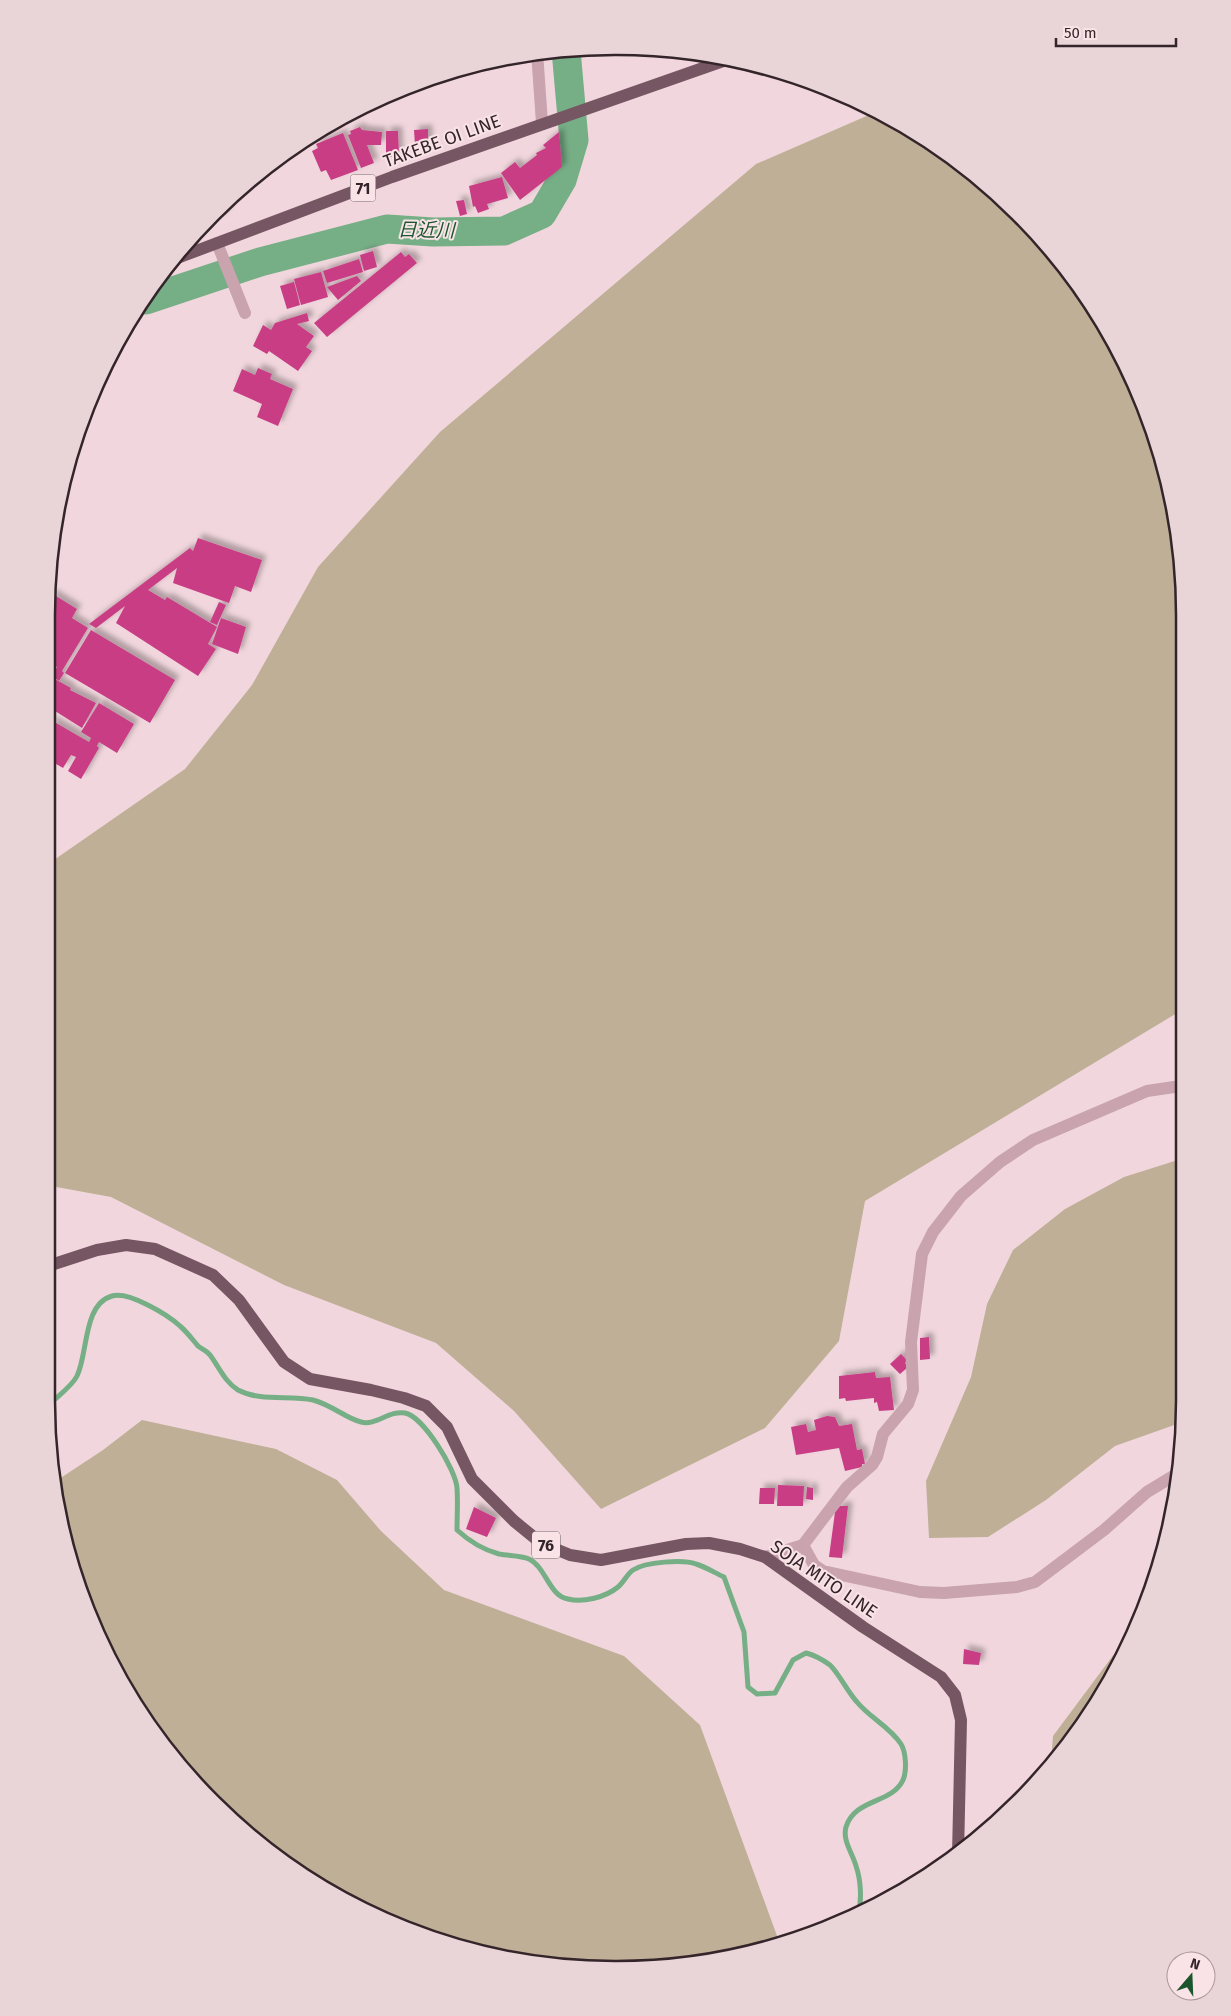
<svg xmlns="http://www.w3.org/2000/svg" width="1231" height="2016" viewBox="0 0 1231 2016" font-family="'Fira Sans','Noto Sans JP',sans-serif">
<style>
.green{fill:#c0af97}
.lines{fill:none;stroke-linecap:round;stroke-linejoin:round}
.stream{stroke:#76ae86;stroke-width:5}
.river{stroke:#76ae86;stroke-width:29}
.building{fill:#c83e84;filter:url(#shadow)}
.minor{stroke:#c9a3ae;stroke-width:12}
.major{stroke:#765663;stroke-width:12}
.labels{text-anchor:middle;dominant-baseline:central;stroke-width:4;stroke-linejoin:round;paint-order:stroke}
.shield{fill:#f9e3e7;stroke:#6f5e63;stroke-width:1}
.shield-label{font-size:16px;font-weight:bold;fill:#34252b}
.street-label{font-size:18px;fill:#34252b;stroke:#f9e3e7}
.water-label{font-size:19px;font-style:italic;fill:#1b552d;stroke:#f9e3e7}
.rim{fill:none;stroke:#34252b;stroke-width:2.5}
</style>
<defs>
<filter id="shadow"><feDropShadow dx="4.5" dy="-4.5" stdDeviation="2.5" flood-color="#0004"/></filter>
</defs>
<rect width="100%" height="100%" fill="#f1d7dd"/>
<!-- green -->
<path class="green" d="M 878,111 L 962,164 L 1044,240 L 1109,331 L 1155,433 L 1184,578 L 1182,1010 L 865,1201 L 839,1341 L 765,1428 L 601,1509 L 514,1411 L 436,1343 L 284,1285 L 111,1197 L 51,1186 L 51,862 L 185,769 L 252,685 L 318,567 L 440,432 L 756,164 Z
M 1181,1159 L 1180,1423 L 1115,1446 L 1046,1500 L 988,1537 L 929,1538 L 926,1481 L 971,1377 L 987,1304 L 1013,1250 L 1065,1209 L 1124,1177 Z
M 142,1420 L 276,1449 L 337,1480 L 381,1531 L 444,1590 L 624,1656 L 700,1725 L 780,1944 L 690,1965 L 615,1970 L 541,1965 L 433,1940 L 299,1874 L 213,1803 L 164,1747 L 105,1653 L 76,1583 L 53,1483 L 103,1450 Z
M 1130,1637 L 1067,1747 L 1051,1763 L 1053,1736 L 1126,1638 Z"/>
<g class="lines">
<!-- stream -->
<path class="stream" d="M 51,1403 C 59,1395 72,1386 77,1376 C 88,1354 83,1304 112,1296 C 129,1291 168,1315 180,1326 C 187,1332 192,1339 198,1346 C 202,1349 207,1351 210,1355 C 219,1367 225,1382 238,1390 C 261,1402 289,1395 313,1400 C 332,1405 347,1419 361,1422 C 376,1426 389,1410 405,1413 C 423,1416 456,1470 457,1488 C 458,1502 457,1516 457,1530 C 469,1541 484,1550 499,1554 C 509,1556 520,1555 529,1559 C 546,1567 549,1596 568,1599 C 583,1603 606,1597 618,1587 C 624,1582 627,1574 633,1570 C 645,1562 683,1559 696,1564 C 706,1567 715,1573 724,1577 L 744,1632 L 748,1687 L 757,1694 L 775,1693 L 793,1660 L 806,1653 C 814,1655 823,1660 830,1665 C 840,1675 847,1691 857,1702 C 869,1717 890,1727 901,1744 C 906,1752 907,1771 903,1780 C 892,1804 855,1798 846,1827 C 842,1840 853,1854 856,1866 C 861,1880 862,1901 858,1915"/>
<!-- river -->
<path class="river" d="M 146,300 L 260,262 L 387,229 L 433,232 L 504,231 L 542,214 L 562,180 L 574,140 L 566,50"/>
</g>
<!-- building -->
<path class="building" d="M 360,127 L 362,130 L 382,132 L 381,145 L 367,145 L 374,163 L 361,168 L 348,135 L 351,134 L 350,131 Z
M 428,129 L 428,144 L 415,145 L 414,130 Z
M 386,131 L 398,131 L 399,156 L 386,157 Z
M 559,132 L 562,167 L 520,200 L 501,173 L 515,162 L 520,168 L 537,155 L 536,153 L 546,148 L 543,145 Z
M 343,133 L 358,170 L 331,180 L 326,170 L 321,172 L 312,151 L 318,148 L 316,144 Z
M 502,177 L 508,198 L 487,204 L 489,209 L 478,213 L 475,206 L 473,207 L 469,186 Z
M 464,200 L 467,214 L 460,216 L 456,201 Z
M 225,204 L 229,207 L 220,218 L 215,215 Z
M 373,251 L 377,267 L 364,271 L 360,255 Z
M 401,252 L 405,257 L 409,254 L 417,263 L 327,337 L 314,323 Z
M 359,259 L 363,272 L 327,283 L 323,271 Z
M 321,272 L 328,297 L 301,305 L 294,279 Z
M 357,276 L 361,281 L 338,300 L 327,287 Z
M 294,282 L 300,305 L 287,309 L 280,286 Z
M 307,313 L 309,321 L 297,324 L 314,336 L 306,347 L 312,351 L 298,371 L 269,351 L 267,354 L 253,346 L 263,325 L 271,330 L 275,323 Z
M 258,368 L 272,374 L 270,379 L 293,389 L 278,426 L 257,417 L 262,404 L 233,391 L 242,369 L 255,375 Z
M 198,538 L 262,560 L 251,592 L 235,586 L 229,603 L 173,583 L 177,568 L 148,590 L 165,600 L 167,597 L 217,627 L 208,644 L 216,649 L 198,676 L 116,623 L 125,606 L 96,628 L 89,624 L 190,548 L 193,551 Z
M 51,593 L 77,609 L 72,618 L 88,628 L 62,671 L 64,673 L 59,681 L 52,676 L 57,667 L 51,664 Z
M 219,602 L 226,605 L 217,625 L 210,622 Z
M 221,618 L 246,627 L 238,654 L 212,644 Z
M 91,630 L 175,680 L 150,723 L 65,673 Z
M 51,677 L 71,688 L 70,690 L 96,703 L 82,728 L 55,711 L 51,717 Z
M 99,703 L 134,724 L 117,753 L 99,742 L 97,746 L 99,748 L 81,779 L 68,771 L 76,757 L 71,755 L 63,768 L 51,761 L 51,752 L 55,744 L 51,742 L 51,720 L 89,742 L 91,738 L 81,732 Z
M 929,1337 L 930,1359 L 920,1360 L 920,1338 Z
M 901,1354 L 907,1360 L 905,1363 L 908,1367 L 900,1374 L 890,1364 Z
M 875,1372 L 876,1378 L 890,1377 L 894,1410 L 879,1411 L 877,1402 L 874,1403 L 874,1398 L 846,1401 L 845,1398 L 839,1399 L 839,1376 Z
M 827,1416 L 835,1417 L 839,1426 L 852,1424 L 857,1450 L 862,1449 L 865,1464 L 862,1464 L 862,1467 L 845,1471 L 839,1448 L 796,1455 L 791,1427 L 806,1424 L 808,1432 L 816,1430 L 814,1420 Z
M 778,1485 L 804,1486 L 803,1506 L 777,1506 Z
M 807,1487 L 813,1488 L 813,1500 L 806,1499 Z
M 760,1488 L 775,1488 L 774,1504 L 759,1504 Z
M 840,1506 L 848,1506 L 842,1558 L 829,1557 L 835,1512 Z
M 474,1507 L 496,1518 L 487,1537 L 466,1529 Z
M 964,1649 L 981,1653 L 979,1665 L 963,1664 Z"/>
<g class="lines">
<!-- minor -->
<path class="minor" d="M 537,52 L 542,123
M 217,243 L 245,313
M 803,1545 L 814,1565 L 823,1571 L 920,1592 L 944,1593 L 1017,1587 L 1035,1582 L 1104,1530 L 1147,1492 L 1180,1472
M 765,1557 L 803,1545 L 847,1487 L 872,1465 L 877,1457 L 883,1434 L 908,1404 L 913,1390 L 911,1342 L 922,1254 L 933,1232 L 961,1196 L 1000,1162 L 1033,1140 L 1147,1091 L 1181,1086"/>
<!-- major -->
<path class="major" d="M 172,260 L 392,177 L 726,60
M 51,1265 L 97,1250 L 126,1245 L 155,1249 L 213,1275 L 239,1300 L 284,1362 L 310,1379 L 371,1390 L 404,1398 L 426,1406 L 447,1427 L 472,1479 L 514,1521 L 541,1543 L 570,1555 L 601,1560 L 686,1544 L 709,1543 L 740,1549 L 765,1557 L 863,1627 L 941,1677 L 955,1695 L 961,1720 L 958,1855"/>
</g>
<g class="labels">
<!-- shield labels -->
<g class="shield">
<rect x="350.5" y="174.5" width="25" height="27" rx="4"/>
<rect x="532" y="1531.5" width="28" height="27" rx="4"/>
</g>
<g class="shield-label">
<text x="363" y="188">71</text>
<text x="546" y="1545">76</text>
</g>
<!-- street labels -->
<g class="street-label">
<text transform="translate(442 141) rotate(-20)">TAKEBE OI LINE</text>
<text transform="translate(824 1579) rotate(34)">SOJA MITO LINE</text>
</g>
<!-- water labels -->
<g class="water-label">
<text transform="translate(426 230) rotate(1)">日近川</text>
</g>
</g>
<!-- crop -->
<path d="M0 0H1231V2016H0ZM615 55H616A560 560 0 0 1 1176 615V1401A560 560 0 0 1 616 1961H615A560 560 0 0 1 55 1401V615A560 560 0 0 1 615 55Z" fill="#e9d4d8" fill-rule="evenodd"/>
<path class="rim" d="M615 55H616A560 560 0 0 1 1176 615V1401A560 560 0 0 1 616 1961H615A560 560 0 0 1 55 1401V615A560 560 0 0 1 615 55Z"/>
<!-- north arrow -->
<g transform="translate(1191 1976) rotate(19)"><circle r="24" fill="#f9e3e7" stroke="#aa979c"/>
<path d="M0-4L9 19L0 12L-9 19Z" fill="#1b552d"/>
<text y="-8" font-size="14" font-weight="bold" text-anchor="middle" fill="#34252b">N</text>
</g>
<!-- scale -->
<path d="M1056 38v8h120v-8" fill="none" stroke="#34252b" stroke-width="2.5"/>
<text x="1064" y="38" font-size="15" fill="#34252b" stroke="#f9e3e7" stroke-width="4" paint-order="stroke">50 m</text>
</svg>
